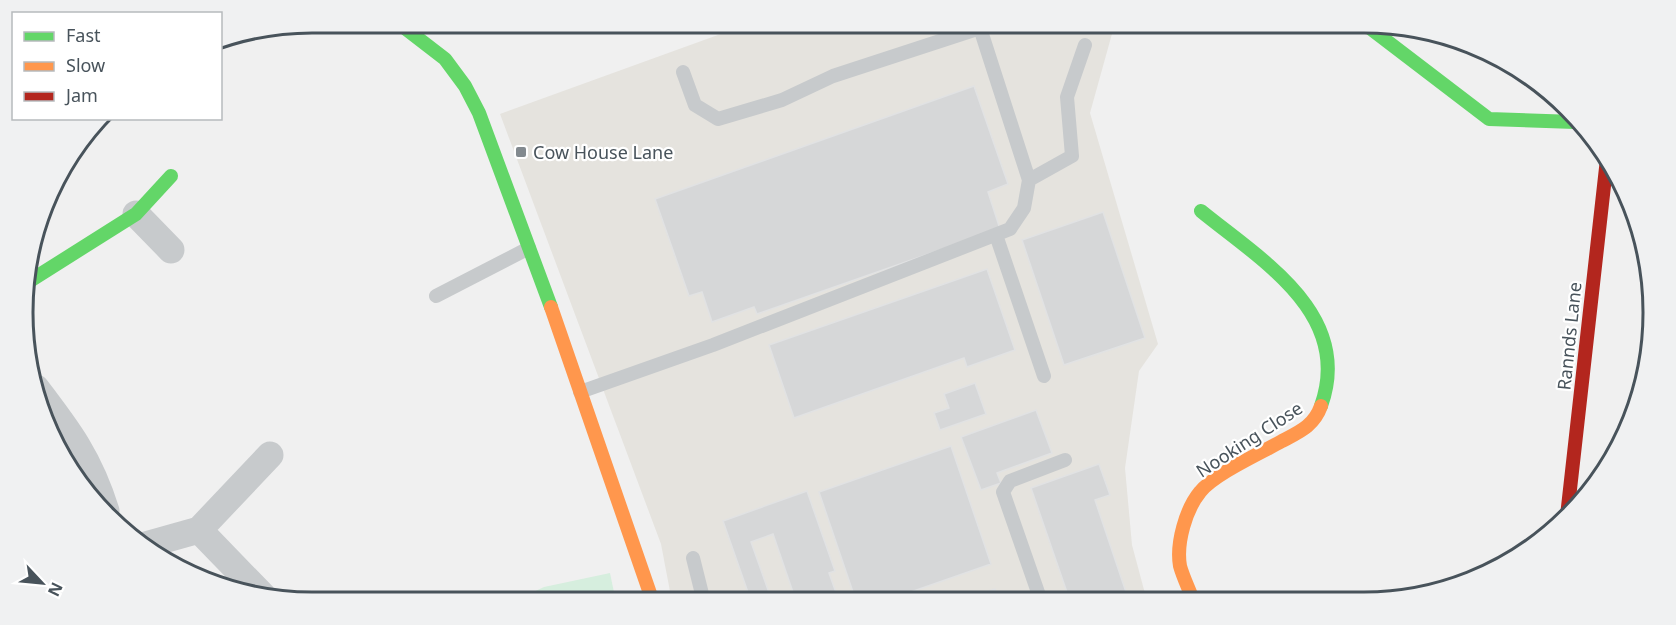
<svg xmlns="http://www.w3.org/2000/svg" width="1676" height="625" viewBox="0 0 1676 625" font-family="'Noto Sans',sans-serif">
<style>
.commercial{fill:#e5e3de}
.green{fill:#d6eede}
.building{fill:#d6d7d8;stroke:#e1e2e3;stroke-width:1.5}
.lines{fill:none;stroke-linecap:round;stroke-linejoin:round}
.lane{stroke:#c7cacc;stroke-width:14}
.street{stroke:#c7cacc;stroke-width:27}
.fast{stroke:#63d668;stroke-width:14}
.slow{stroke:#ff974d;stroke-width:14}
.jam{stroke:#b3261e;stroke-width:14}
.poi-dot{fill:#838a8f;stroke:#fff;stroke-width:2}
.labels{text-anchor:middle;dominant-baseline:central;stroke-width:4.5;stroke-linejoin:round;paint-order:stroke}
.poi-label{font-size:18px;fill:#48535b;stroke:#fff;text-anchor:start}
.street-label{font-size:18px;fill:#48535b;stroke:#fff}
.rim{fill:none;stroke:#48535b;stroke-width:3}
</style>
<rect width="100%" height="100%" fill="#f0f0f0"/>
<!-- commercial -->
<path class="commercial" d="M 751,23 L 1115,23 L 1090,113 L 1158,344 L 1139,371 L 1125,468 L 1132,545 L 1147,601 L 672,602 L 661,544 L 500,114 Z"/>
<!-- green -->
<path class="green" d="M 610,573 L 616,602 L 512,602 L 544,587 Z"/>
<!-- building -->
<path class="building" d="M 974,86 L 1008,184 L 988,192 L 1000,229 L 757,314 L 754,307 L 712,322 L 702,292 L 689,296 L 655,199 Z
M 1103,212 L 1145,338 L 1064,365 L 1022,240 Z
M 987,269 L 1015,350 L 967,367 L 964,358 L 794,418 L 769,345 Z
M 975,383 L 986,414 L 940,430 L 934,413 L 949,408 L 944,394 Z
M 1036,410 L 1052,453 L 997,473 L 1001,483 L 981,490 L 961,437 Z
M 951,446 L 991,564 L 885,601 L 856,601 L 819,492 Z
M 1099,464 L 1110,495 L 1095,500 L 1129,601 L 1070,601 L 1031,488 Z
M 807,491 L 835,571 L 829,573 L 839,601 L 796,601 L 773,534 L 751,542 L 772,601 L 751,601 L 723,521 Z
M 995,589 L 998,600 L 1009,596 L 1011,601 L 959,601 Z"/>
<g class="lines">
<!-- lane -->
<path class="lane" d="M 1029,180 L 1072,156 L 1067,97 L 1085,45
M 996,235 L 1044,376
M 436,296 L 529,248
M 580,392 L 713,345 L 1010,229 L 1024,208 L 1029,180 L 980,28 L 833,76 L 782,100 L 718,119 L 695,105 L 683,72
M 693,558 L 704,602
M 1041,601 L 1003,492 L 1010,481 L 1065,460"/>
<!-- street -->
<path class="street" d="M 136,214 L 171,250
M 36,388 C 69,431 90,459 106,511
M 199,530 L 263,596
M 142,546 L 199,530 L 270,455"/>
<!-- fast -->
<path class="fast" d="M 397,22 L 445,59 L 465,86 L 479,113 L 551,307
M 1362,22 L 1489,119 L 1575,122
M 1201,211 C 1261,260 1354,314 1321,406
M 25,284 L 136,214 L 171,176"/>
<!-- slow -->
<path class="slow" d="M 551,307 L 653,602
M 1193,600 C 1189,589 1183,577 1180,566 C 1176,543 1186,509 1200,492 C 1214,474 1261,453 1282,441 C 1299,432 1314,426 1321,406"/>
<!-- jam -->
<path class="jam" d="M 1567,516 L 1607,159"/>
</g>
<!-- markers -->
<rect class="poi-dot" x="515" y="146" width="12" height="12" rx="3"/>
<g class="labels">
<!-- poi labels -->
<g class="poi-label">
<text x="533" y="152">Cow House Lane</text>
</g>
<!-- street labels -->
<g class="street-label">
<text transform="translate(1569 336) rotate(-84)">Rannds Lane</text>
<text transform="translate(1249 439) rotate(-33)">Nooking Close</text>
</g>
</g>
<!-- crop -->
<path d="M0 0H1676V625H0ZM312 33H1364A279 279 0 0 1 1643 312V313A279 279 0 0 1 1364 592H312A279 279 0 0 1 33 313V312A279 279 0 0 1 312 33Z" fill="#f0f1f2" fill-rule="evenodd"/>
<path class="rim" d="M312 33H1364A279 279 0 0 1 1643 312V313A279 279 0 0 1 1364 592H312A279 279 0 0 1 33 313V312A279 279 0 0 1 312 33Z"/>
<!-- legend -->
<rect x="12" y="12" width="210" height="108" fill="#ffffff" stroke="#b6babd" stroke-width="1.5"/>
<rect x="24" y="32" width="30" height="9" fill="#63d668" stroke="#b6babd" stroke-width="1.5"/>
<text x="66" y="42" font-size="18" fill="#48535b">Fast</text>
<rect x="24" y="62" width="30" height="9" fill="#ff974d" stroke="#b6babd" stroke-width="1.5"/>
<text x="66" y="72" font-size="18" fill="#48535b">Slow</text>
<rect x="24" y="92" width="30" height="9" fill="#b3261e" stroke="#b6babd" stroke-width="1.5"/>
<text x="66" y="102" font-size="18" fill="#48535b">Jam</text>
<!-- north arrow -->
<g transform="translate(42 583) rotate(116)" stroke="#ffffff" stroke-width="4.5" paint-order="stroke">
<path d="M0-4.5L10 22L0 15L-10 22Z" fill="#48535b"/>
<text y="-9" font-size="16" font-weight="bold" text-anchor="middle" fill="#48535b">N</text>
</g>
</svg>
